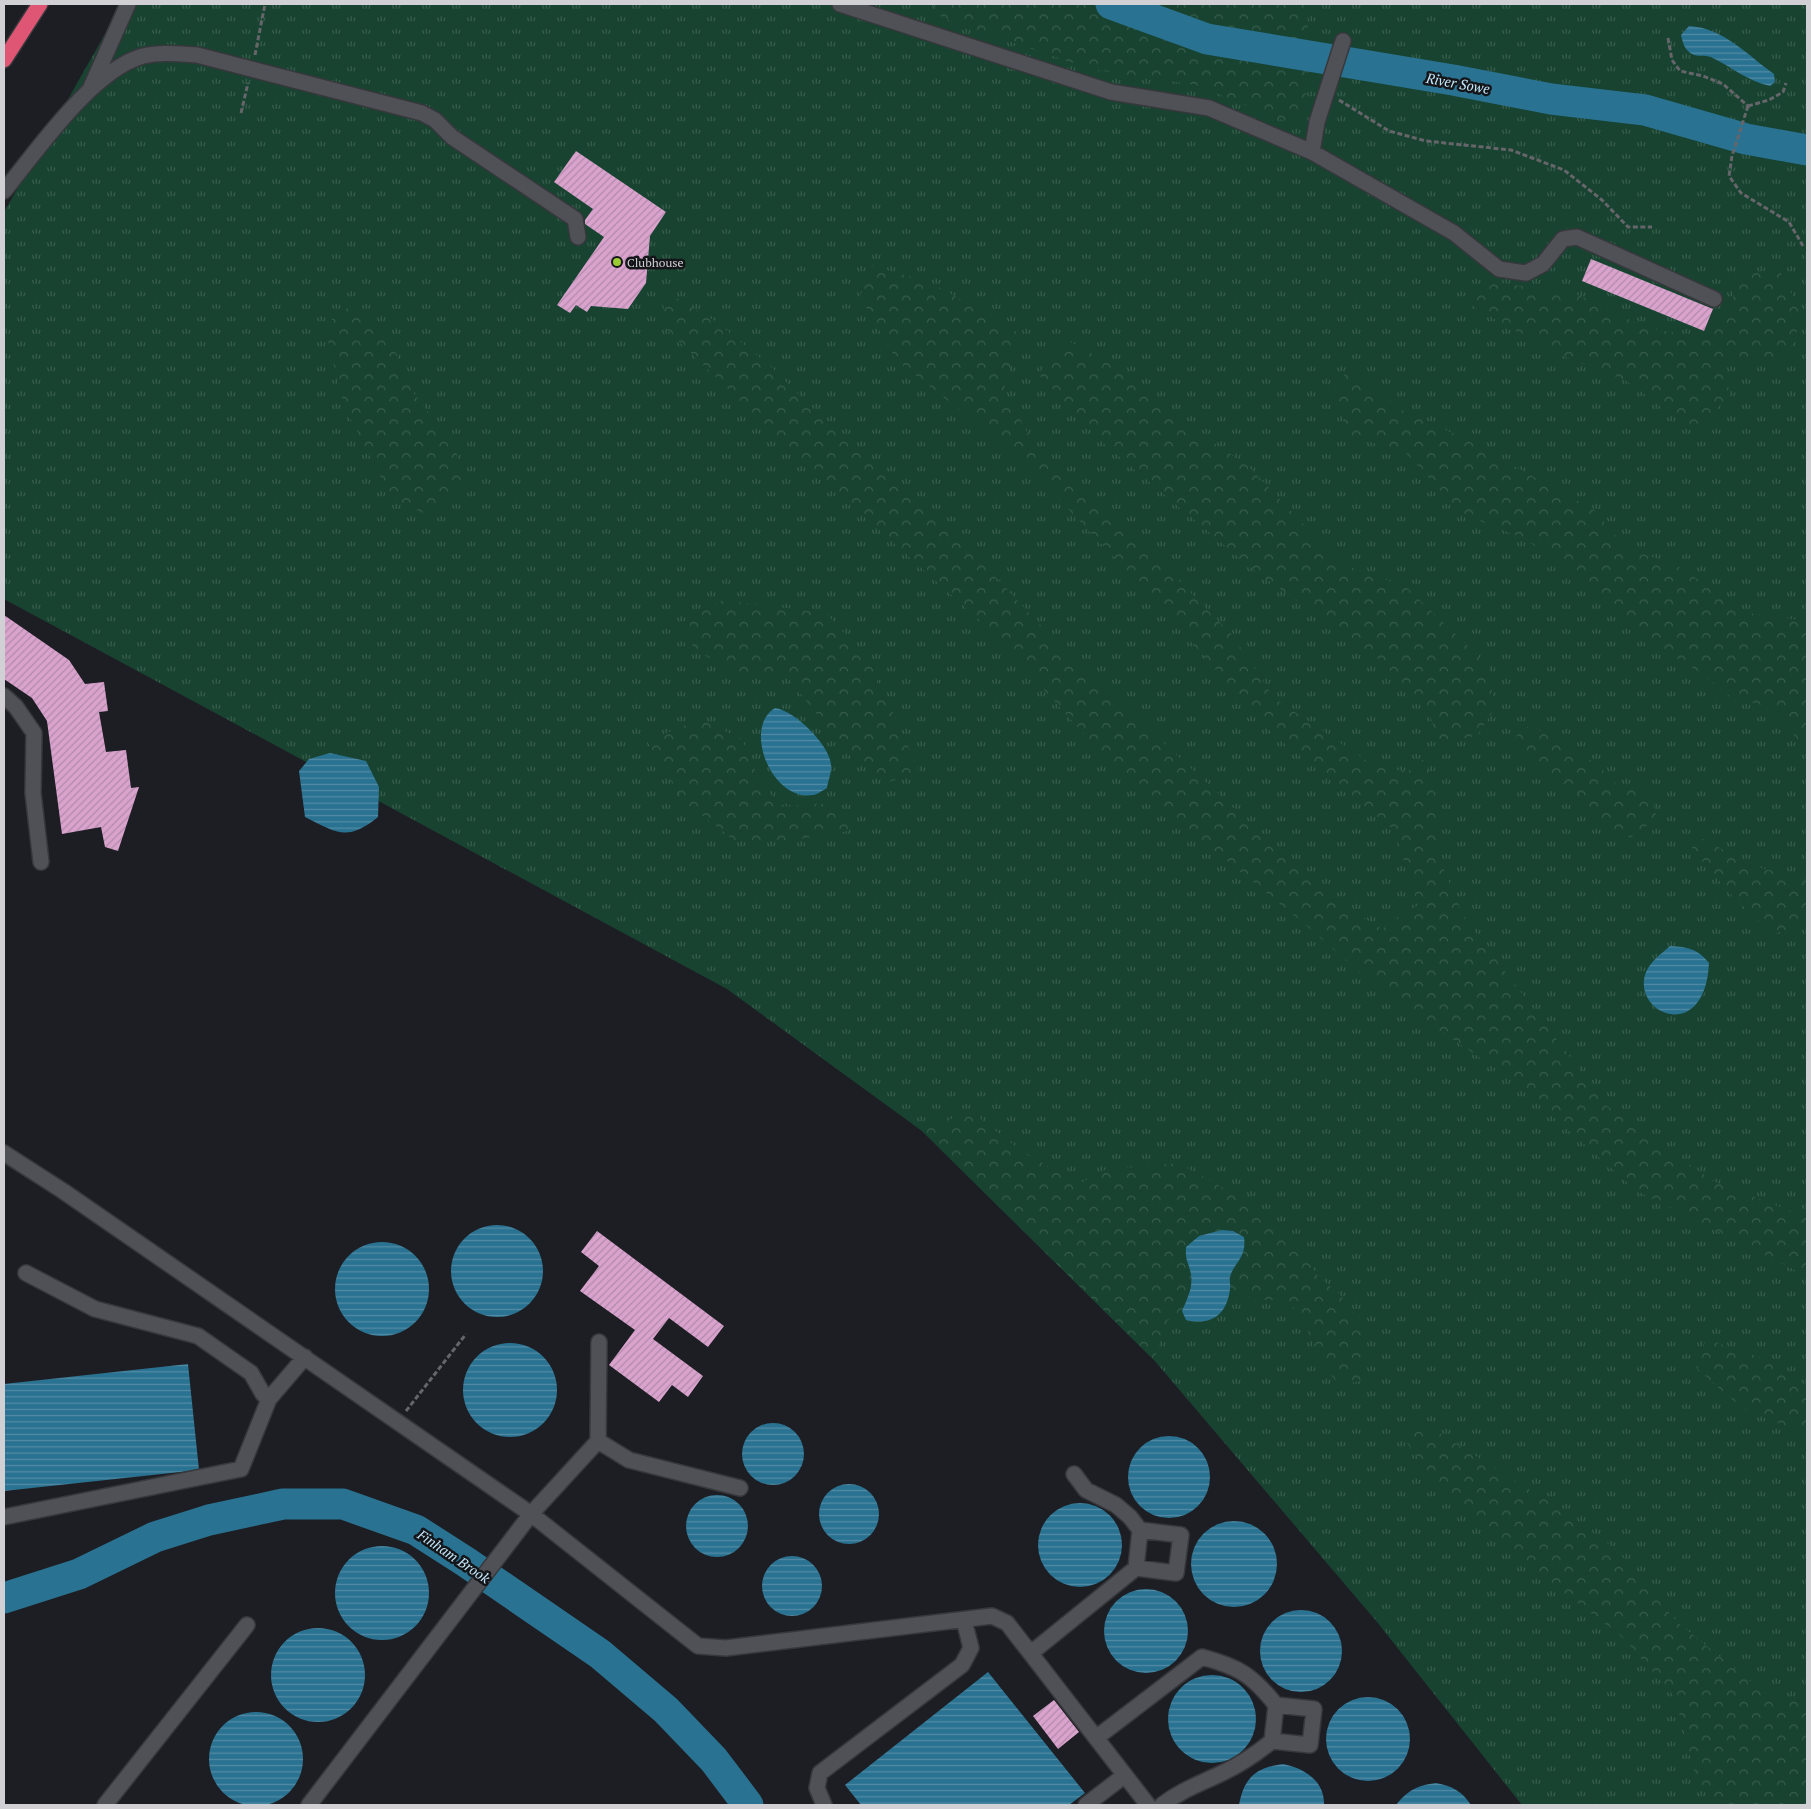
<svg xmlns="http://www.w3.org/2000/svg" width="1811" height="1809" viewBox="0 0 1811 1809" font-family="'PT Serif',serif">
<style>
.grass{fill:url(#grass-tufts)}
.forest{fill:url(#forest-crowns)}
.water{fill:url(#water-rules)}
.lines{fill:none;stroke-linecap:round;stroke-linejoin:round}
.river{stroke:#2a7291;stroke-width:31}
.building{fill:url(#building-hatch)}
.minor-casing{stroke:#37383c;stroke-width:18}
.highway-casing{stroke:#37383c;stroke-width:18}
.path{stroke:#65656a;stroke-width:3;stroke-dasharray:5 2.5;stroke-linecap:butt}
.minor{stroke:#505157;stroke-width:15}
.highway{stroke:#de5673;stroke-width:15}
.poi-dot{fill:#9bcb33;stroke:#141519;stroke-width:2}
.labels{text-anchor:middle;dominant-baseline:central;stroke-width:5;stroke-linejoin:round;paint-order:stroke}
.poi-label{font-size:12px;fill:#d1d1d5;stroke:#141519;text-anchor:start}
.water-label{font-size:14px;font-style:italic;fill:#c2e7fa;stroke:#141519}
</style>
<defs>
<pattern id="grass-tufts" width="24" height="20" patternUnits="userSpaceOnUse" patternTransform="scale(1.25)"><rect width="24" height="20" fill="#174330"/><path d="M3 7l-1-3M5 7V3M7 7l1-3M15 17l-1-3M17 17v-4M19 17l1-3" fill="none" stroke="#385d4d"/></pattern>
<pattern id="forest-crowns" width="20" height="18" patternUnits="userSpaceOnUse" patternTransform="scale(1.25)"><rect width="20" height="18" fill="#174330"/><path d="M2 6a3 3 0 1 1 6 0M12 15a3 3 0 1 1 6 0" fill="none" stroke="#385d4d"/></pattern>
<pattern id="water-rules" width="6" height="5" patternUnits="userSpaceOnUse" patternTransform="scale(1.25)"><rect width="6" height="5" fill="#2a7291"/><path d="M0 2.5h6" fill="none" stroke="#528ba4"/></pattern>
<pattern id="building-hatch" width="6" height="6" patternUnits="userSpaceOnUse" patternTransform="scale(1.25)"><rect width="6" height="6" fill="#d9a3ce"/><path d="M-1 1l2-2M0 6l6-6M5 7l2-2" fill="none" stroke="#b28aaa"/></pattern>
</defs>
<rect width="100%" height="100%" fill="#1d1e23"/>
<!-- grass -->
<path class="grass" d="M 122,4 L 1807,4 L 1807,1805 L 1522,1805 L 1377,1622 L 1154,1360 L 922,1131 L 727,989 L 4,599 L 4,212 Z"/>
<!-- forest -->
<path class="forest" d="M 933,4 L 1307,4 L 1309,84 L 1297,126 L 1196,85 L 1090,69 L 942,18 Z
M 870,265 L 932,283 L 1020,334 L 1004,389 L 1033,443 L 1135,536 L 1233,636 L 1274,698 L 1373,765 L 1407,772 L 1425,758 L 1434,793 L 1439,858 L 1464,917 L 1607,1106 L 1713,1181 L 1807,1217 L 1807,1276 L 1637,1191 L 1506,1075 L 1383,993 L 1301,921 L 1122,776 L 989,629 L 790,449 L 668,331 L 660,288 L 715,321 L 769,365 L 837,432 L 953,532 L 1065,651 L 1324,892 L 1382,929 L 1418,905 L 1394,830 L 1274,735 L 1143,588 L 1016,454 L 897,361 L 860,297 Z
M 1778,268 L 1803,315 L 1786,361 L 1723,363 L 1730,395 L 1695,432 L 1627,381 L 1552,352 L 1469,304 L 1495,282 L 1578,295 L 1647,328 L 1700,337 L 1732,311 L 1735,277 Z
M 353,304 L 392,345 L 412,391 L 455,448 L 464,491 L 430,516 L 392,499 L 344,406 L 324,325 Z
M 1069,341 L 1123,371 L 1183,423 L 1247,465 L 1341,564 L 1405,586 L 1489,666 L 1494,709 L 1477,736 L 1438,743 L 1428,708 L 1377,658 L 1255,571 L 1102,442 L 1039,375 L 1048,356 Z
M 1348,369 L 1402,410 L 1463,438 L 1594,510 L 1626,548 L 1676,565 L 1748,613 L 1807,621 L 1807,741 L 1802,745 L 1771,707 L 1733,699 L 1701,673 L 1657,646 L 1605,595 L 1525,539 L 1462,514 L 1405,452 L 1349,436 L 1335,390 Z
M 723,600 L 826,613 L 869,661 L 920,772 L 889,782 L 850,756 L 788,678 L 748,676 L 693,650 L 689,615 Z
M 700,719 L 742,739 L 754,768 L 779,807 L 832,803 L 851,813 L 848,831 L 794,840 L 735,841 L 683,801 L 647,741 Z
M 1521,726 L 1537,729 L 1596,763 L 1616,784 L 1649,793 L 1657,818 L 1630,838 L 1602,824 L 1571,785 L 1543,779 L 1514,742 Z
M 1695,835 L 1754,866 L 1804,879 C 1811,891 1809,913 1803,925 L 1773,934 L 1733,897 L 1692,849 Z
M 971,1111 L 1020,1150 L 1079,1184 L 1104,1170 L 1178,1163 L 1231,1192 L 1296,1241 L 1317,1275 L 1341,1296 L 1362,1326 L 1360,1355 L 1361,1381 L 1339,1385 L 1319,1360 L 1304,1321 L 1287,1300 L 1261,1300 L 1230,1290 C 1230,1273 1239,1262 1245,1246 L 1233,1231 L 1222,1230 L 1199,1236 L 1185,1261 L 1191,1273 L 1192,1287 L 1182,1311 L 1167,1321 L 1154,1360 L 922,1131 Z
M 1706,1339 L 1768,1360 L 1807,1386 L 1807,1435 L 1743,1409 L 1696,1368 Z
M 1415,1418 L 1554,1505 L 1617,1550 L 1677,1622 L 1770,1697 L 1807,1699 L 1807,1805 L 1713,1805 L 1693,1768 L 1675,1697 L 1621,1636 L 1521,1560 L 1434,1480 L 1405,1440 Z"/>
<!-- water -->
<path class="water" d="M 1689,26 C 1724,28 1747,55 1774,74 L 1775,82 L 1770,86 C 1747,81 1732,67 1711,57 C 1705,55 1698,57 1692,54 C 1685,50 1683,44 1681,35 Z
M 775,708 C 794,710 830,745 831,765 C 832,772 828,781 827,788 C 823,790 817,795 813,795 C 772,802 742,728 775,708 Z
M 330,753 L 366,761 L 379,787 L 378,817 C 347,842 337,833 305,817 L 299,771 L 309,759 Z
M 1670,946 C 1688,947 1698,949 1709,963 C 1705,1046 1630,1013 1646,972 C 1651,961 1661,954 1670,946 Z
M451 1271a46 46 0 1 1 92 0a46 46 0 1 1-92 0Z
M 1222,1230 L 1233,1231 L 1244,1237 C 1247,1258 1234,1262 1230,1277 C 1229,1281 1231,1285 1230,1289 C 1227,1315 1211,1326 1186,1320 L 1182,1311 C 1187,1299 1193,1288 1191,1275 C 1189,1262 1185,1262 1186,1247 L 1199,1236 Z
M335 1289a47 47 0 1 1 94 0a47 47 0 1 1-94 0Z
M463 1390a47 47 0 1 1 94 0a47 47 0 1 1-94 0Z
M 188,1364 L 199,1470 L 4,1491 L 4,1384 Z
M742 1454a31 31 0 1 1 62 0a31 31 0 1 1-62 0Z
M1128 1477a41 41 0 1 1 82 0a41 41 0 1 1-82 0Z
M819 1514a30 30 0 1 1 60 0a30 30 0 1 1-60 0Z
M686 1526a31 31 0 1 1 62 0a31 31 0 1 1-62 0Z
M1038 1545a42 42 0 1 1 84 0a42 42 0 1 1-84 0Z
M1191 1564a43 43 0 1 1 86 0a43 43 0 1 1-86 0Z
M335 1593a47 47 0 1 1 94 0a47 47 0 1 1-94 0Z
M762 1586a30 30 0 1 1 60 0a30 30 0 1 1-60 0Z
M1104 1631a42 42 0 1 1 84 0a42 42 0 1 1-84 0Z
M1260 1651a41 41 0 1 1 82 0a41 41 0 1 1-82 0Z
M271 1675a47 47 0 1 1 94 0a47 47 0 1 1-94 0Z
M 988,1672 L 1085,1793 L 1069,1805 L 861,1805 L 845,1785 Z
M1168 1719a44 44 0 1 1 88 0a44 44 0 1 1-88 0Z
M1326 1739a42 42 0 1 1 84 0a42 42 0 1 1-84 0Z
M209 1759a47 47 0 1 1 94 0a47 47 0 1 1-94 0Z
M 1283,1764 C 1303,1768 1325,1780 1324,1805 L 1239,1805 C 1244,1778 1255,1768 1283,1764 Z
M 1436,1783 C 1452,1786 1462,1791 1471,1805 L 1396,1805 C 1408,1790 1418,1785 1436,1783 Z"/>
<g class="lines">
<!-- river -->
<path class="river" d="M 1111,4 L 1207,39 L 1453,80 L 1551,99 L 1645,110 L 1746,139 L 1807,150
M 4,1598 L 79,1574 L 155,1537 L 209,1520 L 283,1504 L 343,1504 L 416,1530 L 466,1562 L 600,1654 L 666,1710 L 714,1760 L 748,1805"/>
</g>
<!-- building -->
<path class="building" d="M 576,151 L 666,212 L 650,236 L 646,283 L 628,309 L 591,306 L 587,312 L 576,305 L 570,313 L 557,305 L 604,237 L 585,224 L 585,220 L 593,209 L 554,182 Z
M 1591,259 L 1713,309 L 1704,331 L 1582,281 Z
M 4,615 L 69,660 L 85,684 L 104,682 L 108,711 L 99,712 L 106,752 L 126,750 L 131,788 L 139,787 L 118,851 L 105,847 L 101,827 L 62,834 L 47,721 L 32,698 L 4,679 Z
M 597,1231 L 724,1326 L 708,1347 L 669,1318 L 653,1339 L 703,1376 L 688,1397 L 672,1385 L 659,1402 L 609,1365 L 635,1330 L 580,1291 L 599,1266 L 581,1252 Z
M 1054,1700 L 1079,1732 L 1058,1749 L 1033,1716 Z"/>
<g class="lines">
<defs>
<path id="minor" d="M 840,4 L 1111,92 L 1209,108 L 1312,152 L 1454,233 L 1499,269 L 1526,273 L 1543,264 L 1563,239 L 1577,237 L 1714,299
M 91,87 L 128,4
M 1312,152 L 1317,122 L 1343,41
M 4,191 C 37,151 92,70 143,56 C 161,52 179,54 197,55 L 422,113 L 435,120 L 452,137 L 575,219 L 578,237
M 4,696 L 16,707 L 34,733 L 33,793 L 41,862
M 4,1153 L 63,1191 L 531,1514 L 698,1646 L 726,1648 L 992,1616 L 1007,1623 L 1148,1805
M 26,1273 L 95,1309 L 198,1336 L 251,1373 L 263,1394 L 269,1399
M 598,1441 L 629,1460 L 740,1488
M 1074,1474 L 1086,1490 L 1116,1505 L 1130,1517 L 1140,1530
M 4,1517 L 241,1469 L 269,1399 L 305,1357
M 1140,1530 L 1181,1535 L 1176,1573 L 1136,1568 Z
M 1031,1653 L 1136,1568
M 1096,1738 L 1202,1657 C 1239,1667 1252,1675 1276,1705 L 1272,1741 L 1310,1745 L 1314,1709 L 1276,1705
M 105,1805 L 247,1625
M 309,1805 L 531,1514 L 598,1441 L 599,1342
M 824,1805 L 817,1788 L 820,1773 L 962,1665 L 971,1648 L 964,1620
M 1086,1805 L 1125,1775
M 1162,1805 C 1180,1791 1199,1784 1220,1774 C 1238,1766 1256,1754 1272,1741"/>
<path id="highway" d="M 4,60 L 40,4"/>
</defs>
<!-- minor casing -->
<use href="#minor" class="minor-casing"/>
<!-- highway casing -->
<use href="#highway" class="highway-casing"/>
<!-- path -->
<path class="path" d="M 1668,38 L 1672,60 L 1680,71 L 1703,76 L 1723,84 L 1748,106
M 255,55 L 265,4
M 1339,100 L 1389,131 L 1426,141 L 1511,150 L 1564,170 L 1602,200 L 1628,227 L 1652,227
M 1748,106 L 1732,156 L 1729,176 L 1741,193 L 1789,222 L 1803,246
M 1748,106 L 1769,100 L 1783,92 L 1786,83
M 241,113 L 248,83
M 406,1411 L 466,1334"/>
<!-- minor -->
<use href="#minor" class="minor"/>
<!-- highway -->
<use href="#highway" class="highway"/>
</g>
<!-- markers -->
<circle class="poi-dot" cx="617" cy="262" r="5"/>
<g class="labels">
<!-- poi labels -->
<g class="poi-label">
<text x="627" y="262">Clubhouse</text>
</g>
<!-- water labels -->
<g class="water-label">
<text transform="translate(1458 83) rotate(10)">River Sowe</text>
<text transform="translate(454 1556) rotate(34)">Finham Brook</text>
</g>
</g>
<!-- border -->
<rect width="1811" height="1809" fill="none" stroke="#d1d1d5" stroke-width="10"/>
</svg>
